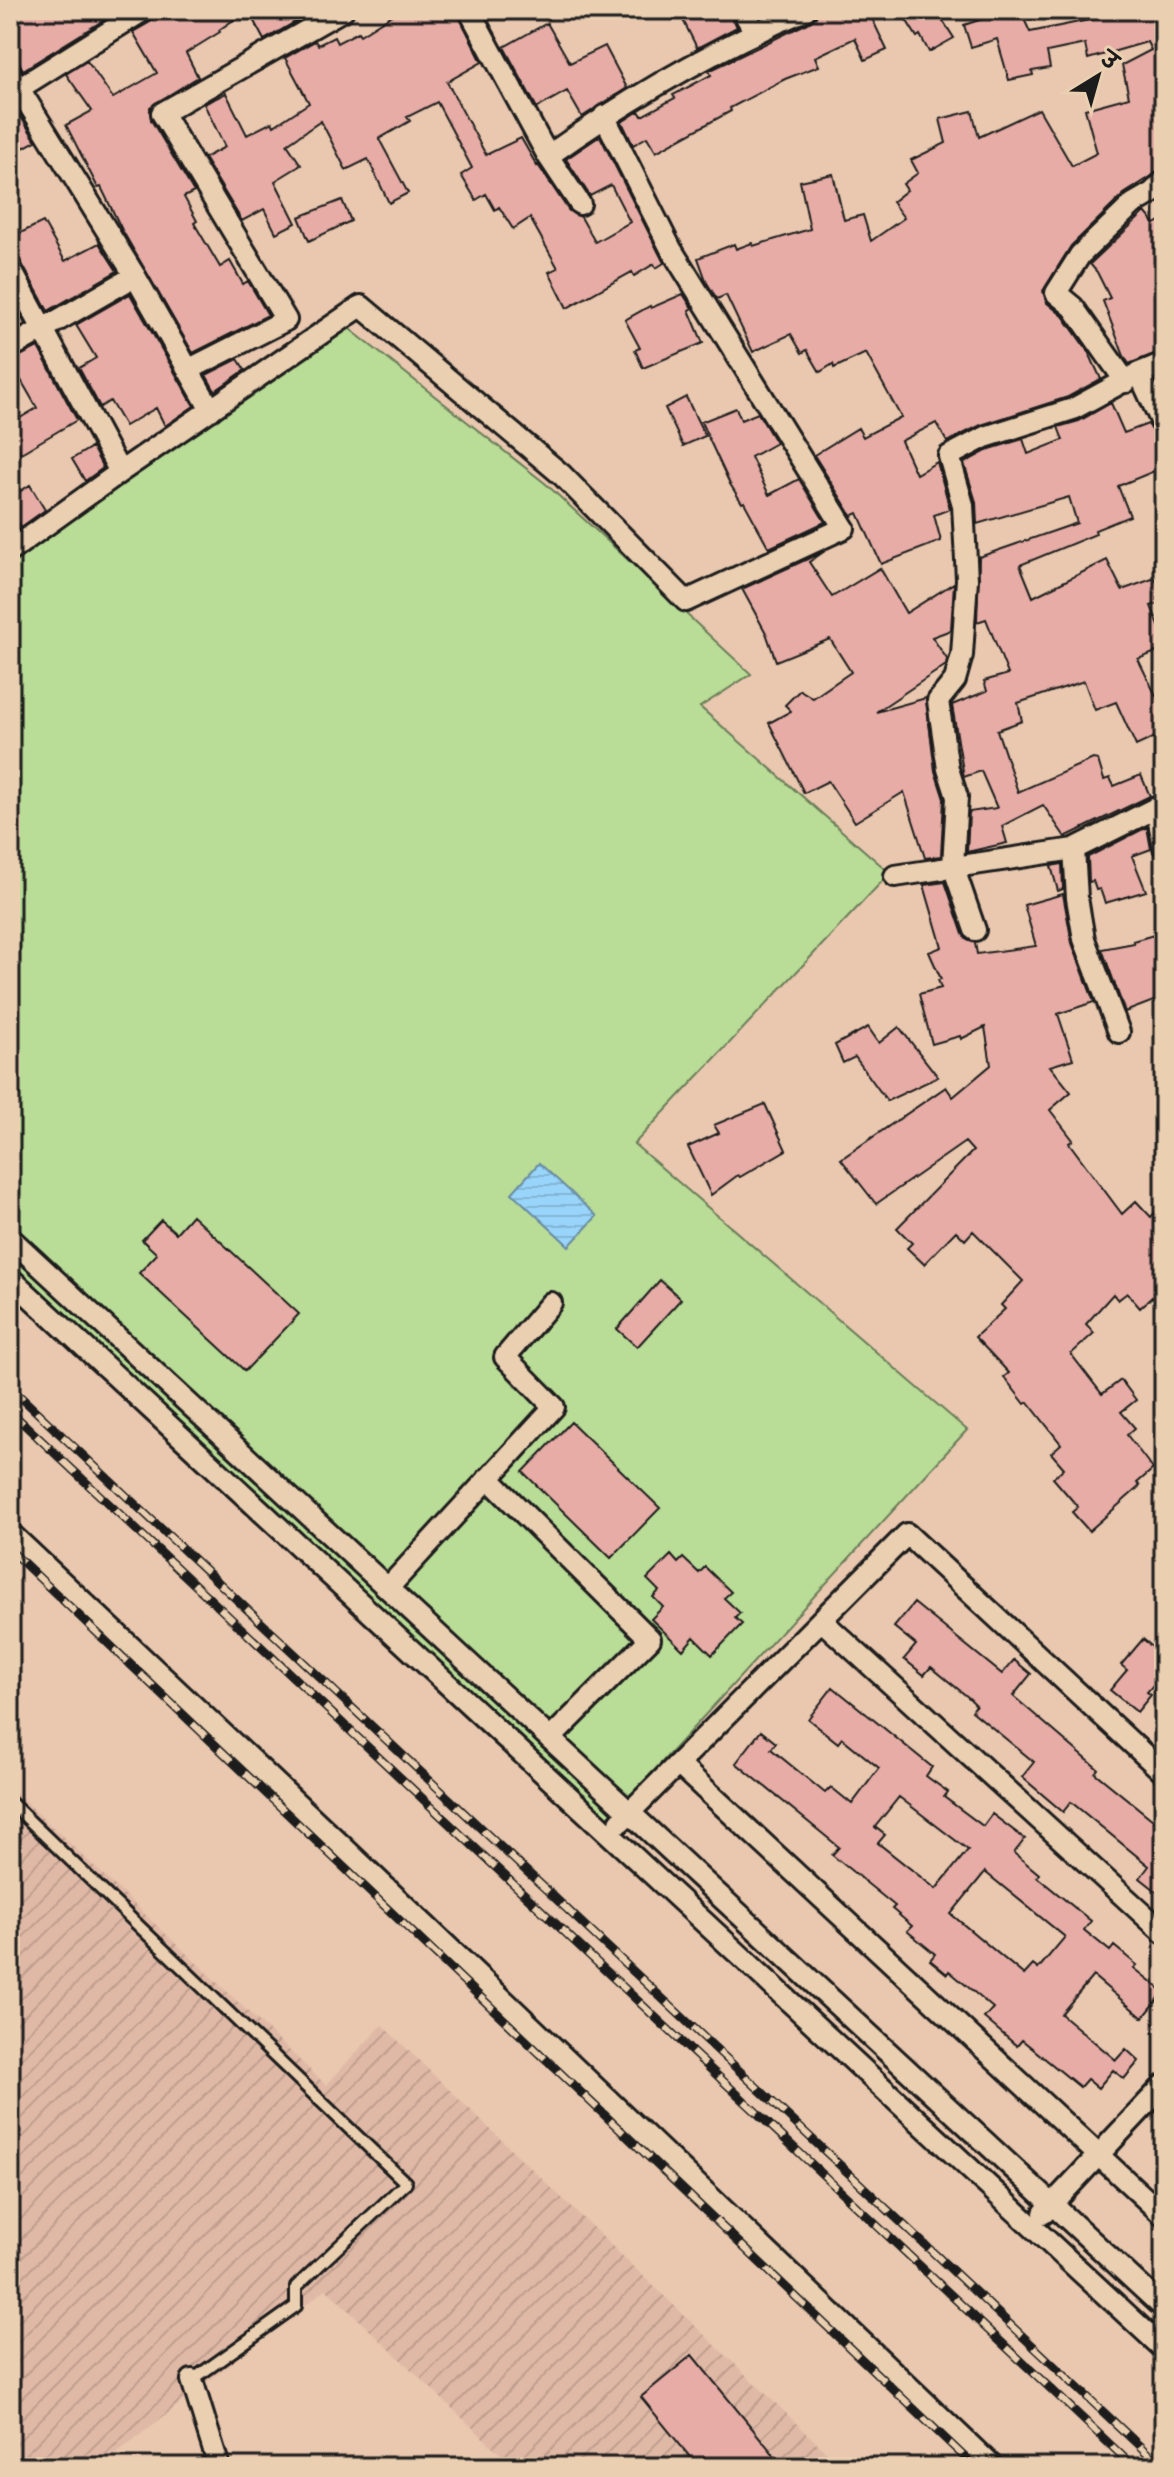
<svg xmlns="http://www.w3.org/2000/svg" width="1174" height="2477" viewBox="0 0 1174 2477" font-family="Itim,'Playpen Sans Deva',sans-serif">
<style>
.industrial{fill:url(#industrial-furrows)}
.park{fill:#b9dc96;stroke:#6a7c59;stroke-width:2}
.water{fill:url(#water-rules);stroke:#678ba1;stroke-width:2}
.building{fill:#e6aca5;stroke:#1c1c1c;stroke-width:2;fill-rule:evenodd}
.lines{fill:none;stroke-linecap:round;stroke-linejoin:round}
.service-casing{stroke:#1c1c1c;stroke-width:16}
.minor-casing{stroke:#1c1c1c;stroke-width:26}
.service{stroke:#eacfb1;stroke-width:10}
.minor{stroke:#eacfb1;stroke-width:20}
.rail-casing{stroke:#1c1c1c;stroke-width:9}
.rail{stroke:#eacfb1;stroke-width:6;stroke-dasharray:18;stroke-linecap:butt}
</style>
<defs>
<pattern id="industrial-furrows" width="10" height="10" patternUnits="userSpaceOnUse" patternTransform="scale(2)"><rect width="10" height="10" fill="#e0b9a6"/><path d="M-1 1l2-2M0 10L10 0M9 11l2-2" fill="none" stroke="#c09e8e"/></pattern>
<pattern id="water-rules" width="6" height="5" patternUnits="userSpaceOnUse" patternTransform="scale(2)"><rect width="6" height="5" fill="#99d5fa"/><path d="M0 2.5h6" fill="none" stroke="#83b6d6"/></pattern>
</defs>
<rect width="100%" height="100%" fill="#e9c8af"/>
<filter id="ink" filterUnits="userSpaceOnUse"><feTurbulence type="fractalNoise" baseFrequency=".0125" numOctaves="2"/><feDisplacementMap in="SourceGraphic" scale="16" xChannelSelector="R" yChannelSelector="G"/><feConvolveMatrix kernelMatrix="1 2 1 2 8 2 1 2 1" color-interpolation-filters="sRGB"/></filter>
<g filter="url(#ink)">
<!-- industrial -->
<path class="industrial" d="M 10,1787 L 326,2085 L 382,2025 L 842,2467 L 514,2467 L 326,2289 L 99,2467 L 10,2467 Z"/>
<!-- park -->
<path class="park" d="M 346,326 L 546,484 L 751,674 L 700,707 L 890,873 L 634,1144 L 967,1430 L 603,1826 L 10,1277 L 10,552 Z"/>
<!-- water -->
<path class="water" d="M 539,1163 L 597,1216 L 569,1246 L 512,1193 Z"/>
<!-- building -->
<path class="building" d="M 31,10 L 120,10 L 23,70 L 10,45 L 10,23 Z
M 157,10 L 294,10 L 300,19 L 264,40 L 248,10 L 219,30 L 220,32 L 186,53 L 198,77 L 150,107 L 151,120 L 194,192 L 184,197 L 197,221 L 194,223 L 220,267 L 230,261 L 243,284 L 248,281 L 268,315 L 193,353 L 122,230 L 101,187 L 98,188 L 66,125 L 92,111 L 66,74 L 87,61 L 113,98 L 157,73 L 133,32 L 152,21 Z
M 400,10 L 456,10 L 482,62 L 447,82 L 486,155 L 521,138 L 537,166 L 538,165 L 569,211 L 581,217 L 595,242 L 630,222 L 611,185 L 590,196 L 566,159 L 600,136 L 664,263 L 656,268 L 654,264 L 634,276 L 632,272 L 567,308 L 549,272 L 558,268 L 530,218 L 513,229 L 499,207 L 495,210 L 486,194 L 476,200 L 461,175 L 472,168 L 437,102 L 407,117 L 410,121 L 379,139 L 408,193 L 389,203 L 368,159 L 346,170 L 321,121 L 287,144 L 301,165 L 275,181 L 296,223 L 276,233 L 264,209 L 242,221 L 204,158 L 225,147 L 204,104 L 226,93 L 247,135 L 272,122 L 274,126 L 309,103 L 285,58 L 315,41 L 318,45 L 334,37 L 337,43 L 358,32 L 360,35 Z
M 678,10 L 729,10 L 737,27 L 697,48 Z
M 818,10 L 868,10 L 887,50 L 865,60 L 855,38 L 815,57 L 819,66 L 785,79 L 730,108 L 731,111 L 656,152 L 647,137 L 633,145 L 622,122 L 639,111 L 642,116 L 675,98 L 673,95 L 711,75 L 709,71 L 711,70 L 810,22 L 816,17 Z
M 900,10 L 936,10 L 954,38 L 929,52 L 920,35 L 917,37 Z
M 1010,10 L 1020,10 L 1030,32 L 1138,10 L 1156,10 L 1164,42 L 1164,168 L 1124,194 L 1071,246 L 1043,291 L 1047,303 L 1063,316 L 1089,353 L 1101,379 L 1068,397 L 981,425 L 947,442 L 936,423 L 901,441 L 916,474 L 937,462 L 950,509 L 934,515 L 941,541 L 881,564 L 858,513 L 852,516 L 814,455 L 858,428 L 863,437 L 901,417 L 866,353 L 834,368 L 833,364 L 820,372 L 807,350 L 802,353 L 791,334 L 753,352 L 726,295 L 717,299 L 707,283 L 698,258 L 734,244 L 736,249 L 752,243 L 753,246 L 810,229 L 800,181 L 833,174 L 844,220 L 863,215 L 871,241 L 904,218 L 892,202 L 907,190 L 903,184 L 918,173 L 911,160 L 946,143 L 940,119 L 972,111 L 979,137 L 1039,109 L 1072,166 L 1097,153 L 1085,109 L 1129,97 L 1122,65 L 1151,50 L 1147,42 L 1088,59 L 1085,44 L 1047,52 L 1050,68 L 1032,71 L 1033,75 L 1009,80 L 997,39 L 971,47 L 964,25 Z
M 547,23 L 570,63 L 605,46 L 627,88 L 582,117 L 567,91 L 537,108 L 504,47 Z
M 14,106 L 36,141 L 10,155 L 10,107 Z
M 342,200 L 351,221 L 309,241 L 299,217 Z
M 1145,212 L 1155,224 L 1164,219 L 1164,350 L 1129,364 L 1124,356 L 1103,301 L 1110,298 L 1097,272 L 1090,264 Z
M 43,222 L 65,261 L 99,243 L 117,271 L 48,311 L 21,262 L 10,255 L 10,238 Z
M 130,294 L 194,406 L 165,426 L 156,408 L 125,426 L 110,401 L 100,407 L 79,368 L 96,358 L 76,325 Z
M 683,294 L 692,308 L 689,310 L 703,343 L 643,368 L 635,350 L 640,348 L 625,320 L 650,306 L 651,308 Z
M 10,295 L 25,324 L 10,333 Z
M 38,347 L 77,420 L 21,453 L 10,435 L 10,424 L 37,408 L 10,361 Z
M 238,359 L 245,370 L 215,391 L 206,375 Z
M 686,397 L 705,436 L 683,446 L 665,408 Z
M 1111,403 L 1124,433 L 1148,424 L 1156,437 L 1164,440 L 1164,467 L 1118,486 L 1130,516 L 1095,530 L 1096,534 L 1020,565 L 1033,597 L 1107,560 L 1122,590 L 1155,578 L 1164,602 L 1151,606 L 1164,638 L 1164,649 L 1138,659 L 1164,712 L 1164,733 L 1136,746 L 1116,702 L 1095,710 L 1084,681 L 1018,703 L 1022,721 L 997,730 L 1018,792 L 1093,759 L 1098,760 L 1104,780 L 1110,778 L 1114,786 L 1141,775 L 1150,796 L 1065,837 L 1043,805 L 1002,826 L 1007,843 L 967,852 L 969,812 L 997,808 L 981,771 L 964,777 L 952,705 L 987,691 L 984,681 L 1008,674 L 986,619 L 977,622 L 979,557 L 1077,523 L 1069,497 L 977,524 L 976,502 L 964,463 L 990,449 L 1023,439 L 1028,454 L 1063,440 L 1058,427 L 1079,421 Z
M 736,408 L 741,420 L 758,413 L 776,443 L 751,457 L 769,495 L 799,479 L 825,522 L 769,548 L 744,502 L 742,503 L 730,484 L 701,422 Z
M 92,447 L 103,468 L 85,481 L 72,459 Z
M 30,485 L 45,510 L 21,527 L 10,509 L 10,498 Z
M 825,551 L 809,562 L 832,597 L 880,568 L 906,613 L 954,583 L 951,630 L 932,637 L 947,659 L 946,665 L 876,712 L 926,698 L 935,771 L 944,799 L 941,856 L 925,858 L 904,792 L 855,822 L 828,781 L 804,793 L 769,723 L 791,711 L 785,705 L 800,690 L 813,698 L 851,672 L 830,639 L 776,661 L 766,633 L 742,589 Z
M 1147,827 L 1151,849 L 1132,856 L 1146,891 L 1105,903 L 1100,889 L 1096,890 L 1093,881 L 1089,882 L 1088,857 Z
M 1062,864 L 1063,889 L 1058,891 L 1051,866 Z
M 945,882 L 963,934 L 967,940 L 975,943 L 977,954 L 1036,946 L 1024,905 L 1063,894 L 1072,943 L 1094,1002 L 1058,1014 L 1073,1059 L 1050,1066 L 1071,1092 L 1050,1110 L 1073,1140 L 1069,1143 L 1122,1214 L 1136,1201 L 1151,1217 L 1164,1203 L 1164,1309 L 1152,1297 L 1140,1308 L 1127,1293 L 1118,1300 L 1113,1294 L 1086,1324 L 1094,1333 L 1071,1354 L 1102,1394 L 1121,1380 L 1136,1400 L 1121,1412 L 1135,1428 L 1127,1435 L 1153,1469 L 1137,1483 L 1140,1486 L 1089,1531 L 1072,1512 L 1078,1507 L 1053,1478 L 1064,1468 L 1051,1453 L 1061,1444 L 1028,1402 L 1025,1404 L 1004,1377 L 1009,1373 L 975,1337 L 1005,1309 L 1001,1305 L 1023,1281 L 973,1231 L 965,1240 L 956,1231 L 924,1264 L 907,1248 L 912,1243 L 897,1228 L 973,1151 L 965,1142 L 876,1204 L 841,1159 L 946,1087 L 953,1097 L 991,1065 L 985,1027 L 961,1039 L 960,1036 L 932,1044 L 919,994 L 941,988 L 938,980 L 941,979 L 929,952 L 942,947 L 924,885 Z
M 1164,932 L 1164,997 L 1125,1012 L 1102,949 L 1134,943 L 1133,941 Z
M 868,1027 L 879,1043 L 899,1027 L 938,1077 L 887,1101 L 855,1057 L 843,1063 L 835,1045 Z
M 765,1104 L 786,1150 L 740,1177 L 738,1175 L 711,1195 L 688,1147 L 719,1133 L 714,1125 Z
M 192,1215 L 299,1314 L 245,1371 L 139,1273 L 157,1254 L 142,1240 L 161,1220 L 176,1233 Z
M 660,1280 L 681,1299 L 637,1347 L 617,1329 Z
M 571,1422 L 660,1508 L 611,1558 L 523,1472 Z
M 671,1555 L 678,1563 L 683,1558 L 699,1573 L 705,1567 L 731,1592 L 724,1598 L 740,1613 L 735,1618 L 742,1624 L 712,1655 L 694,1637 L 683,1650 L 651,1619 L 663,1607 L 653,1597 L 659,1591 L 647,1579 Z
M 914,1603 L 1002,1674 L 1014,1660 L 1031,1674 L 1013,1696 L 1098,1769 L 1095,1773 L 1164,1829 L 1164,1897 L 1140,1878 L 1149,1866 L 1071,1802 L 1063,1812 L 1022,1777 L 1034,1762 L 972,1711 L 976,1705 L 969,1698 L 931,1667 L 924,1675 L 904,1659 L 916,1645 L 894,1627 Z
M 1143,1639 L 1157,1651 L 1154,1656 L 1163,1664 L 1155,1673 L 1160,1677 L 1147,1692 L 1151,1695 L 1137,1712 L 1110,1690 L 1127,1670 L 1121,1665 Z
M 833,1687 L 932,1767 L 926,1776 L 948,1792 L 944,1797 L 983,1826 L 992,1814 L 1025,1839 L 1014,1853 L 1039,1874 L 1037,1877 L 1091,1921 L 1084,1930 L 1110,1951 L 1114,1946 L 1137,1965 L 1134,1968 L 1164,1992 L 1143,2018 L 1093,1976 L 1061,2014 L 1116,2060 L 1126,2049 L 1139,2061 L 1124,2079 L 1113,2070 L 1098,2088 L 1087,2079 L 1080,2087 L 1022,2040 L 1017,2046 L 984,2018 L 993,2008 L 949,1971 L 947,1974 L 930,1960 L 935,1954 L 907,1931 L 912,1926 L 892,1909 L 895,1906 L 832,1855 L 839,1847 L 736,1763 L 761,1731 L 776,1743 L 771,1749 L 825,1793 L 831,1787 L 852,1804 L 879,1768 L 842,1738 L 838,1743 L 808,1719 ZM 899,1797 L 968,1850 L 936,1889 L 878,1843 L 885,1835 L 875,1827 ZM 985,1872 L 1065,1937 L 1038,1969 L 1033,1965 L 1024,1975 L 951,1914 Z
M 692,2355 L 784,2467 L 698,2467 L 641,2397 Z"/>
<g class="lines">
<defs>
<path id="service" d="M 10,1802 L 406,2183 L 296,2287 L 296,2306 L 192,2380"/>
<path id="minor" d="M 469,10 L 548,156 L 580,204
M 742,10 L 755,32
M 10,74 L 135,276 L 211,410
M 10,94 L 144,10
M 548,156 C 628,99 715,49 805,10
M 10,268 L 120,472
M 10,348 L 135,276
M 188,370 L 286,320 L 162,113 L 343,10
M 1139,373 L 1164,427
M 1126,382 L 1073,307 L 1056,293 L 1080,255 L 1133,204 L 1152,193 L 1164,181
M 10,551 L 120,472 L 361,306 L 562,475 L 686,601 L 844,528 L 671,249 L 604,116
M 1156,807 L 1164,847
M 1074,849 L 1077,898 L 1084,939 L 1119,1032
M 895,876 L 1074,849 L 1164,804
M 975,930 L 953,866 L 957,797 L 948,769 L 938,701 L 955,680 L 962,655 L 967,579 L 963,505 L 949,456 L 985,437 L 1073,409 L 1139,373 L 1164,363
M 10,1238 L 1164,2308
M 10,1278 L 1164,2349
M 488,1478 L 650,1639 L 550,1739
M 10,1533 L 340,1844 L 993,2467
M 388,1588 L 554,1407 L 505,1357 L 551,1303
M 821,1620 L 1164,1933
M 678,1764 L 1164,2216
M 620,1822 L 907,1534 L 1164,1773
M 1044,2213 L 1164,2085
M 192,2380 L 219,2467"/>
</defs>
<!-- service casing -->
<use href="#service" class="service-casing"/>
<!-- minor casing -->
<use href="#minor" class="minor-casing"/>
<!-- service -->
<use href="#service" class="service"/>
<!-- minor -->
<use href="#minor" class="minor"/>
<defs>
<path id="rail" d="M 10,1387 L 1162,2467
M 10,1411 L 1134,2467
M 10,1550 L 975,2467"/>
</defs>
<!-- rail casing -->
<use href="#rail" class="rail-casing"/>
<!-- rail -->
<use href="#rail" class="rail"/>
</g>
</g>
<!-- margin -->
<rect width="1174" height="2477" fill="none" stroke="#eacfb1" stroke-width="40"/>
<rect x="20" y="20" width="1134" height="2437" fill="none" stroke="#1c1c1c" stroke-width="3" filter="url(#ink)"/>
<!-- north arrow -->
<g transform="translate(1098 76) rotate(37)" stroke="#eacfb1" stroke-width="6" paint-order="stroke">
<path d="M0-6L14 30L0 20L-14 30Z" fill="#1c1c1c"/>
<text y="-12" font-size="22" font-weight="bold" text-anchor="middle" fill="#1c1c1c">उ</text>
</g>
</svg>
